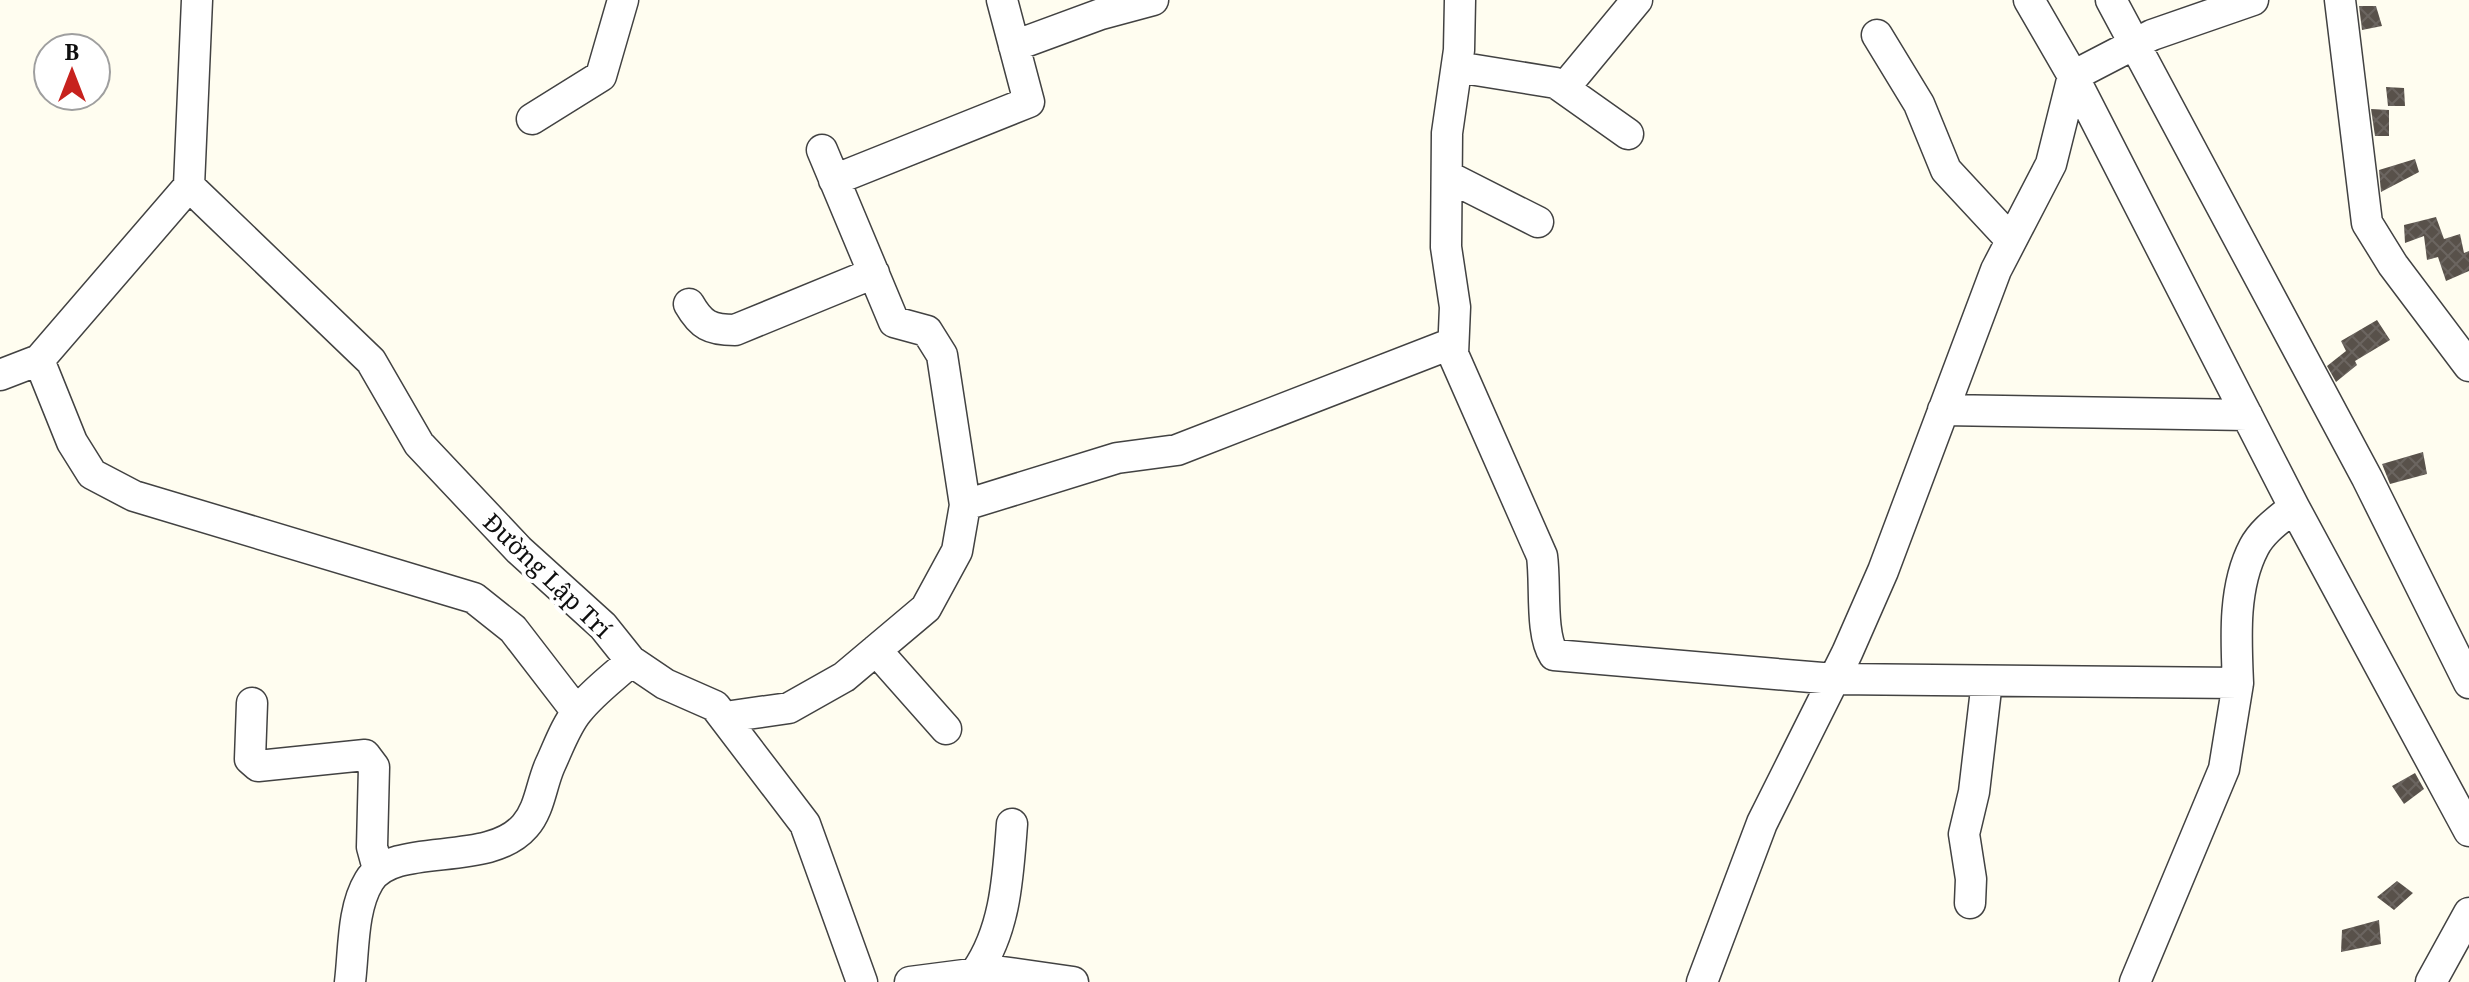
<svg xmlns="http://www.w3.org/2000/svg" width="2469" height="982" viewBox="0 0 2469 982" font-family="'Noto Serif',serif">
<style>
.building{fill:url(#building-cross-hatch)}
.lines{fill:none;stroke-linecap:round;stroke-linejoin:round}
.minor-casing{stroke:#424242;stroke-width:33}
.minor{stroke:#fff;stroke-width:30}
.labels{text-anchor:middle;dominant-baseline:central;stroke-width:8;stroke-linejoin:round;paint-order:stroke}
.street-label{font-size:24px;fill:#0f0f0f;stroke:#fff}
</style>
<defs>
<pattern id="building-cross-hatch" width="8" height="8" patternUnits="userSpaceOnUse" patternTransform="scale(2)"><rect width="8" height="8" fill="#58514a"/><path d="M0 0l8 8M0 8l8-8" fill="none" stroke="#6b6560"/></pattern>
</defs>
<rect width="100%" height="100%" fill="#fffdf0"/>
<!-- building -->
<path class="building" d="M 2359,6 L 2376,6 L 2382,26 L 2362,30 Z
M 2386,87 L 2404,88 L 2405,106 L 2388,106 Z
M 2371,109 L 2389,110 L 2389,136 L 2375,136 Z
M 2415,159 L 2419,172 L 2381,192 L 2379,170 Z
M 2436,217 L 2444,239 L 2460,234 L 2464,253 L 2469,251 L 2469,271 L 2446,281 L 2438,257 L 2427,260 L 2424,236 L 2405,243 L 2404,225 Z
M 2377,320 L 2390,340 L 2355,361 L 2357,365 L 2336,382 L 2327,366 L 2346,351 L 2341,341 Z
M 2423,452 L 2427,474 L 2390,484 L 2382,464 Z
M 2415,773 L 2424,789 L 2404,804 L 2392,786 Z
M 2397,881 L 2413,893 L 2394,910 L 2377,897 Z
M 2379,920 L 2381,944 L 2341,952 L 2342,930 Z"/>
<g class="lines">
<defs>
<path id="minor" d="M 1460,0 L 1459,50 L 1447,133 L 1446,247 L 1455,307 L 1453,354 L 1542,556 C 1546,584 1540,634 1554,655 L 1834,679 L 2238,683 L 2224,769 L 2135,982
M 2029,0 L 2073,76 L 2294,507 L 2469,831
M 2111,0 L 2367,478 L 2469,683
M 2340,0 L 2367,223 L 2393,265 L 2469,366
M 1877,35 L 1919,104 L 1946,170 L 2011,240
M 1014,46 L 1101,14 L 1153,0
M 1457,67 L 1556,83 L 1628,134
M 1565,87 L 1637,0
M 532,119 L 601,76 L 623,0
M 1447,176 L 1538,222
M 834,180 L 1029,102 L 1002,0
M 189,186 L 371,361 L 419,444 L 519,550 L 603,626 L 631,661 L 665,684 L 715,706 L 805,824 L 862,982
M 689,304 C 701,325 710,330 735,330 L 874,273
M 39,360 L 72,442 L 92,474 L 134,496 L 474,598 L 513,629 L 577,712
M 0,375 L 39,360 L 189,186 L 197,0
M 1943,410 L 2247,415
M 965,505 L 1117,458 L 1177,450 L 1453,343
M 876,650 L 946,729
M 2238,683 C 2236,638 2233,587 2254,547 C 2263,530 2280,519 2294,507
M 252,703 L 250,759 L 258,766 L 365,755 L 374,767 L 372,847 L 378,869
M 725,717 L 789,708 L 844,677 L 926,608 L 957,551 L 965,505 L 942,355 L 927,331 L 894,322 L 822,150
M 1970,903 L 1971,879 L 1964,834 L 1974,792 L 1987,681
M 976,972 C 1006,929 1008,875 1012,824
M 350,982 C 354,950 352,909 369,881 C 394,840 488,869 525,826 C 540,809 541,785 550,765 C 558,748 566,725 578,711 C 593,692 614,677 631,661
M 910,982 L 995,971 L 1073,982
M 1702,982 L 1762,823 L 1847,653 L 1883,571 L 1996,270 L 2051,164 L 2073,76 L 2152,35 L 2253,0
M 2431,982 L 2469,913"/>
</defs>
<!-- minor casing -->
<use href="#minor" class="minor-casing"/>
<!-- minor -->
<use href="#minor" class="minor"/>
</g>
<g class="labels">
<!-- street labels -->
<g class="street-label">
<text transform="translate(548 575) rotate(44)">Đường Lập Trí</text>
</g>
</g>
<!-- north arrow -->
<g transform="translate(72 72)"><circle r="38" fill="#ffffff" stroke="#9f9f9f" stroke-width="2"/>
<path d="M0-6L14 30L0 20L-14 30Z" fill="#c7221e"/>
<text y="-12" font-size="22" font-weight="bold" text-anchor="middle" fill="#0f0f0f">B</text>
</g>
</svg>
